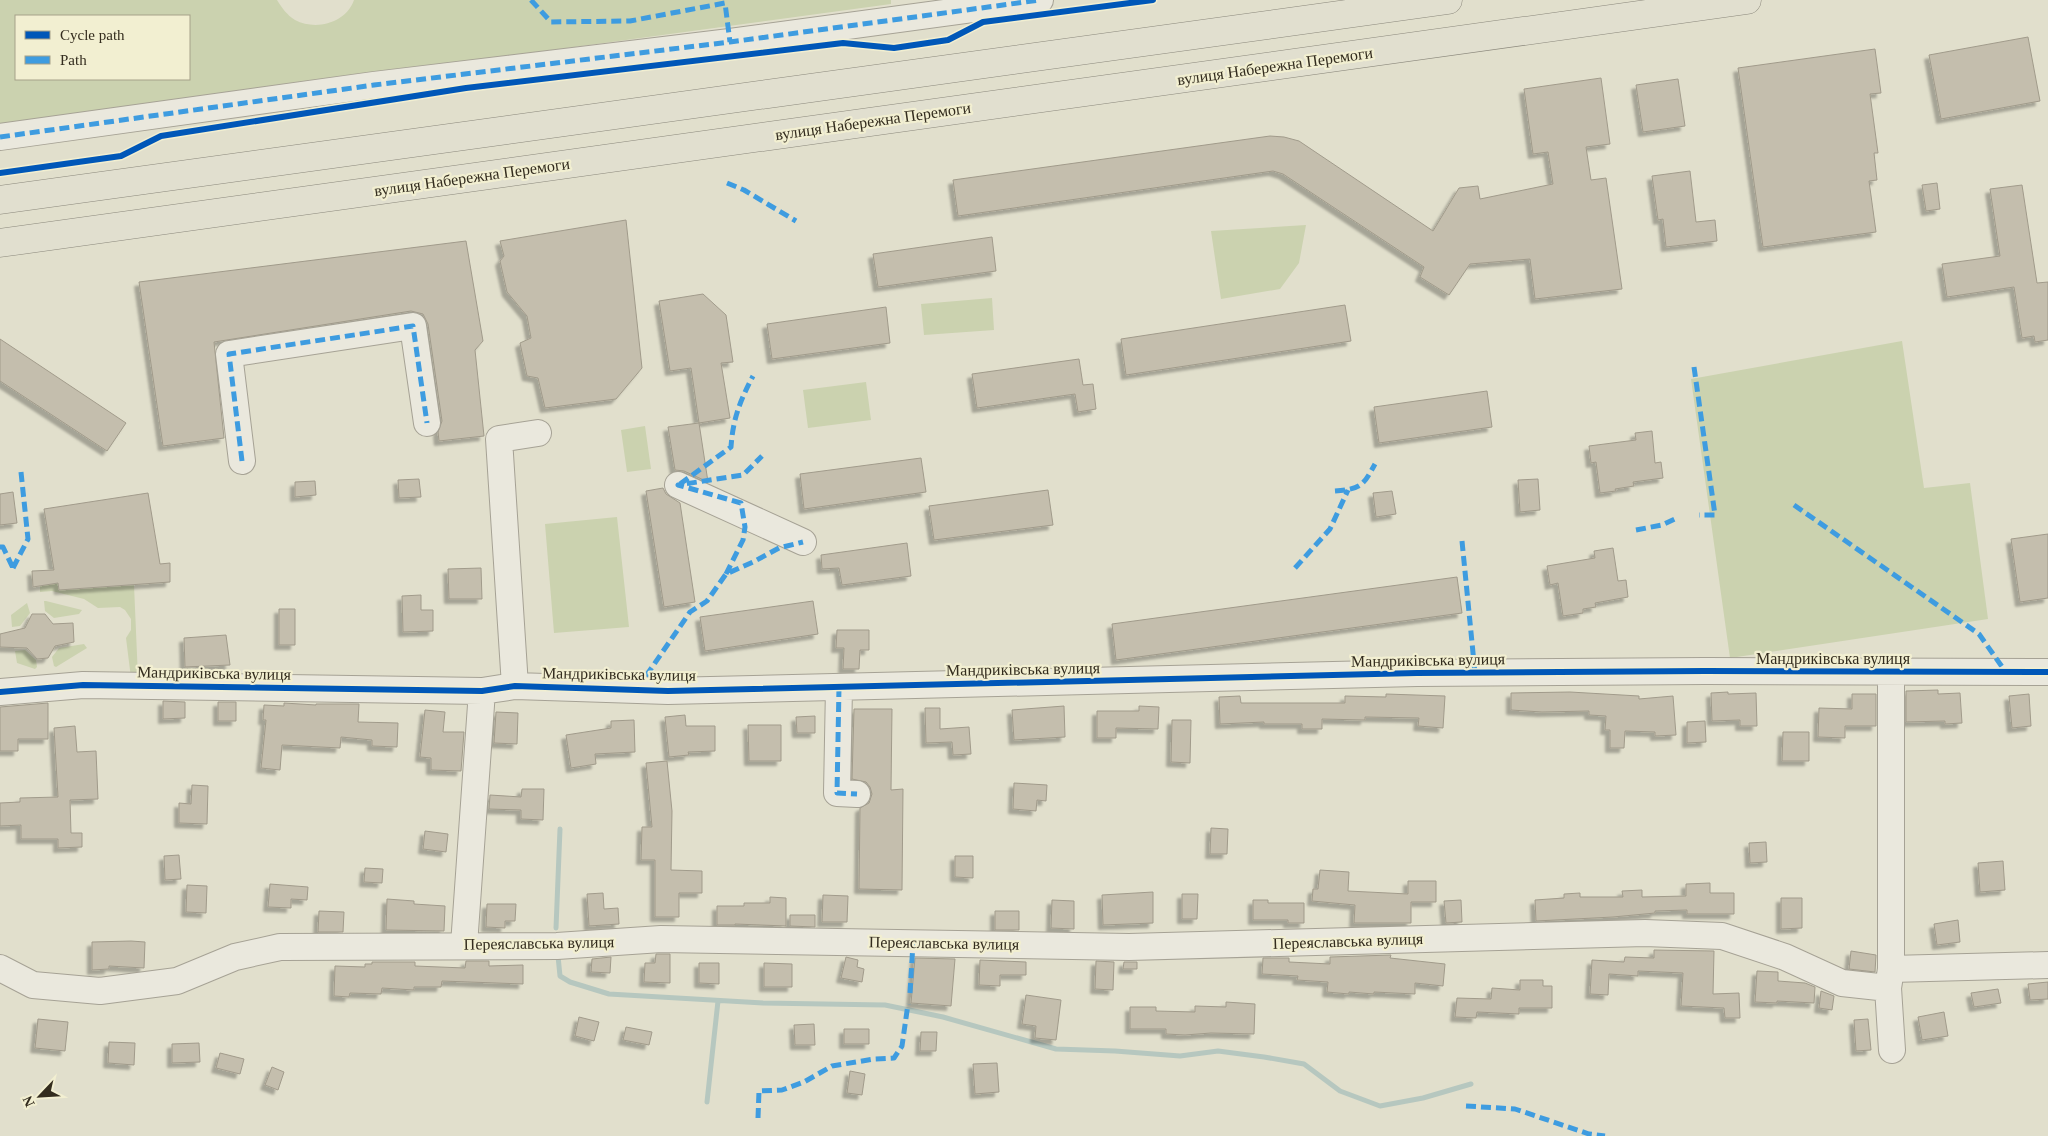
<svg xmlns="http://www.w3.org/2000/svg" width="2048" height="1136" viewBox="0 0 2048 1136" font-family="Georgia,serif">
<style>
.green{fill:#cbd2af;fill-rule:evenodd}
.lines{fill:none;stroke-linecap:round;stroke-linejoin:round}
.stream{stroke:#b6c7bf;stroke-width:5}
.building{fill:#c4bead;stroke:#a19b8b;filter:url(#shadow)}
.minor-casing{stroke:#a6a295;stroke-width:28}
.major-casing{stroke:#8b887c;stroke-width:29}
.minor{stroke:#eae8dd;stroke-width:26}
.major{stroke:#e1dfcf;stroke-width:28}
.quiet{stroke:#3e9ce0;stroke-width:5;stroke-dasharray:10 5;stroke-linecap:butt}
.cycleway-casing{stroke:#f2efd1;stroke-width:9}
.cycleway{stroke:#0057b8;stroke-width:6}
.labels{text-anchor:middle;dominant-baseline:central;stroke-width:4.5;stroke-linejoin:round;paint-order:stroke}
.street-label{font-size:16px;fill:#332c1e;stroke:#f2efd1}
</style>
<defs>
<filter id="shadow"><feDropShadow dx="-4.5" dy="4.5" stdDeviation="1" flood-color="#0004"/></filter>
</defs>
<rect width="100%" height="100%" fill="#e1dfcc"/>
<!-- green -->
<path class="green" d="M 0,0 L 277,0 C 282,8 287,15 295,20 C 316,31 346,23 354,0 L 891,0 L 891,4 L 0,125 ZM 16,16 L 189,16 L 189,79 L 16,79 Z
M 1306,225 L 1299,263 L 1280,289 L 1221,299 L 1211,231 Z
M 992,298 L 994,330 L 924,335 L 921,304 Z
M 1902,341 L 1924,488 L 1970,483 L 1988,619 L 1730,658 L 1691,379 Z
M 866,382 L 871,420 L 808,428 L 803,390 Z
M 645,426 L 651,469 L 627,472 L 621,430 Z
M 617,517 L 629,627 L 554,633 L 545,524 Z
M 58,583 L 59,590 L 134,585 L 138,678 L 131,678 L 126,638 L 131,630 L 131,619 L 125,610 L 120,607 L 98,608 L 84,599 L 52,591 L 40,592 L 40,586 Z
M 44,601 L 46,601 L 82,610 L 79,614 L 54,618 L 45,611 Z
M 27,603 L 30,613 L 20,626 L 12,627 L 11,615 Z
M 84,644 L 87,648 L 56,667 L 54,666 L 52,657 L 59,648 Z
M 25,650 L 36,660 L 37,667 L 35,669 L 17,663 L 15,651 Z"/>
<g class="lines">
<!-- stream -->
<path class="stream" d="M 556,928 L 560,829
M 558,956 L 560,976 L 570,982 L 609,994 L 763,1003 L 885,1005 L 943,1017 L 1056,1049 L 1115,1051 L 1180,1056 L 1218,1051 L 1264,1057 L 1304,1064 L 1340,1091 L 1380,1106 L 1423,1098 L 1471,1084
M 707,1102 L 718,1001"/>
</g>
<!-- building -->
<path class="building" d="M 2028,37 L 2040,101 L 1941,119 L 1929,55 Z
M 1875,49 L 1881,93 L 1870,94 L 1878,153 L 1874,153 L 1877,180 L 1869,181 L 1876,232 L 1763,247 L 1738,68 Z
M 1601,78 L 1610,144 L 1586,147 L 1591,180 L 1606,178 L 1622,289 L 1535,299 L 1530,259 L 1470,264 L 1449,295 L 1420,277 L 1424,267 L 1283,174 L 1273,171 L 958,216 L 953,180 L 1270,136 L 1284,137 L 1299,141 L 1433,231 L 1459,188 L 1478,186 L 1480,199 L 1553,184 L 1548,152 L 1533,154 L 1524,89 Z
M 1678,79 L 1685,126 L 1643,132 L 1636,85 Z
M 1690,171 L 1696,222 L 1715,220 L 1717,241 L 1666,247 L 1663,219 L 1658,220 L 1652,176 Z
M 1937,183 L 1940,209 L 1926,211 L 1922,185 Z
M 2022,185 L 2037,283 L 2048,282 L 2048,340 L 2035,342 L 2034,336 L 2022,338 L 2014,287 L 1947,297 L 1942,264 L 2000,256 L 1990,189 Z
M 626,220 L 642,368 L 616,399 L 545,408 L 538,378 L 527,376 L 520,343 L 531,338 L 527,316 L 507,292 L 500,261 L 504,256 L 500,241 Z
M 992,237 L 996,271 L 878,287 L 873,254 Z
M 466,241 L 483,341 L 475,350 L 484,436 L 439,441 L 438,432 L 442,421 L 428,324 L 423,314 L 411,311 L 214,342 L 224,438 L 163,446 L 139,282 Z
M 703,294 L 726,315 L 733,362 L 721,363 L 730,418 L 699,423 L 691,368 L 670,371 L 659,301 Z
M 1345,305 L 1351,341 L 1126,375 L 1121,339 Z
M 886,307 L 890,343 L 772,359 L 767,324 Z
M 0,339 L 126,423 L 107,451 L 0,381 Z
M 1079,359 L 1083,385 L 1093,384 L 1096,409 L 1078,412 L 1075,394 L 977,408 L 972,374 Z
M 1487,391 L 1492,427 L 1379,443 L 1374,407 Z
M 699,423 L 708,482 L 684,471 L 675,470 L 668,427 Z
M 1652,431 L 1655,463 L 1661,462 L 1663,478 L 1633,482 L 1634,486 L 1615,489 L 1616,491 L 1600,493 L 1596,462 L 1591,463 L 1589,446 L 1636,440 L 1635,433 Z
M 921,458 L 926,492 L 804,509 L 800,474 Z
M 419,479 L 421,497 L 399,498 L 398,480 Z
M 1538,479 L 1540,510 L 1520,512 L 1518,480 Z
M 315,481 L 316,495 L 295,497 L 295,482 Z
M 663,488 L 666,494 L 680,503 L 695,602 L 664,607 L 646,491 Z
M 1048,490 L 1053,525 L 934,540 L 929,506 Z
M 1392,491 L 1396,514 L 1376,517 L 1373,493 Z
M 13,492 L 17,523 L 0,525 L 0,494 Z
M 148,493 L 160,564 L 170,563 L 170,582 L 59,590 L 58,583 L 33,587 L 32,571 L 54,570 L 44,509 Z
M 2048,534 L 2048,598 L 2020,602 L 2011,539 Z
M 907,543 L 911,576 L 842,585 L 839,568 L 822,569 L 821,555 Z
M 1613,548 L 1618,581 L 1626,580 L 1628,597 L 1595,603 L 1596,607 L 1583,609 L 1583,613 L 1563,616 L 1558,583 L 1550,585 L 1547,566 L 1595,558 L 1594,551 Z
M 481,568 L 482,599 L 449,599 L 448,569 Z
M 1457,577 L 1462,613 L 1116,660 L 1112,624 Z
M 421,595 L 421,610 L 433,610 L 433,631 L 403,632 L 402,596 Z
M 813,601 L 818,634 L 705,651 L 700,617 Z
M 279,609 L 295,609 L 295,645 L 279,645 Z
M 32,614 L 45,614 L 53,624 L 73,623 L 74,642 L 55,646 L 48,658 L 37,659 L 27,648 L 0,647 L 0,634 L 25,628 Z
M 837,630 L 869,630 L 869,650 L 860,650 L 859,669 L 843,669 L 844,648 L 836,648 Z
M 226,635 L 230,665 L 185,667 L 184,638 Z
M 1938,690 L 1938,694 L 1960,693 L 1962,723 L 1945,724 L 1945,721 L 1906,722 L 1906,691 Z
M 1570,692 L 1639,696 L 1639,699 L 1673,696 L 1676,735 L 1655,736 L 1655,732 L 1625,731 L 1624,748 L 1610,748 L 1610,730 L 1605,730 L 1606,716 L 1589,715 L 1589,711 L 1542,712 L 1511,710 L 1511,693 Z
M 1728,692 L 1728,694 L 1756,693 L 1757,726 L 1740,726 L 1740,720 L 1712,721 L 1711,693 Z
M 1386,694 L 1445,696 L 1443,728 L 1418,726 L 1419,718 L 1365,717 L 1365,720 L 1322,719 L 1322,729 L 1302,729 L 1302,724 L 1264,724 L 1264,722 L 1220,724 L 1219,697 L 1240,696 L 1241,703 L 1345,703 L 1345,696 L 1386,697 Z
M 1852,694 L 1876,694 L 1876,726 L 1845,726 L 1845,738 L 1818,737 L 1819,708 L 1852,709 Z
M 2029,694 L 2031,726 L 2012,728 L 2009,696 Z
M 163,701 L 185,702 L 185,718 L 163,719 Z
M 218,702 L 236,702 L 236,721 L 218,721 Z
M 48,703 L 48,739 L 18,739 L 18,751 L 0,751 L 0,707 Z
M 284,703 L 316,705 L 316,704 L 359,704 L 358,722 L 398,723 L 397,747 L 372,746 L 372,740 L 341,737 L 340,748 L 282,745 L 280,770 L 261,768 L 266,720 L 263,720 L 264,705 L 284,706 Z
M 1064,706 L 1065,737 L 1014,740 L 1012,710 Z
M 1139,706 L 1159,707 L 1158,729 L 1116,728 L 1116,738 L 1097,738 L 1097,711 L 1139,711 Z
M 925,708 L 940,708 L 940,729 L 969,727 L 971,754 L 953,755 L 952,742 L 926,743 Z
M 854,709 L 892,709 L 891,790 L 903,789 L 902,890 L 859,889 L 860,808 L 869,803 L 872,794 L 870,787 L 866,782 L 852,779 Z
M 425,710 L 445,712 L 443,732 L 464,732 L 461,771 L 431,770 L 431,758 L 420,757 Z
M 496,712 L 518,713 L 517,744 L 494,743 Z
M 685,715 L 686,726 L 715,726 L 715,751 L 688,752 L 689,755 L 669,757 L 665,717 Z
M 815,716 L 815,733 L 797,733 L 796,717 Z
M 634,720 L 635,752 L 595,754 L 596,764 L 571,768 L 566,735 L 611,728 L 611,721 Z
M 1172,720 L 1191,720 L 1190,763 L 1171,762 Z
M 1705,721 L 1706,742 L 1687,743 L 1687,722 Z
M 748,725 L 781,725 L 781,761 L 749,761 Z
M 75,726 L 77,752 L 96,751 L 98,799 L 70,800 L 71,833 L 82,833 L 82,847 L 58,848 L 58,839 L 21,839 L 21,825 L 0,826 L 0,803 L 20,802 L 20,798 L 58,797 L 54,728 Z
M 1783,732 L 1809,732 L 1809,761 L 1782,761 Z
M 667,761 L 672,811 L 671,870 L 702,871 L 702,893 L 679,893 L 679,917 L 655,917 L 655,860 L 641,860 L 642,827 L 652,827 L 646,763 Z
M 1014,783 L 1047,785 L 1046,801 L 1037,800 L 1036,811 L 1013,809 Z
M 192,785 L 208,786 L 207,824 L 179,823 L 179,803 L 191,804 Z
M 522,789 L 544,789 L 543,820 L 521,819 L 521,810 L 489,809 L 490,795 L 521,797 Z
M 1211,828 L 1228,829 L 1227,854 L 1210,854 Z
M 425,831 L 448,834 L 446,852 L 423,849 Z
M 1766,842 L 1767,862 L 1750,863 L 1749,843 Z
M 179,855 L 181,879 L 165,880 L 164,856 Z
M 955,856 L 973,856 L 973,878 L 955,877 Z
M 2003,861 L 2005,890 L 1980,892 L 1978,863 Z
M 365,868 L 383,869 L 382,883 L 364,882 Z
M 1320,870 L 1349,872 L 1348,891 L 1408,894 L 1408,881 L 1436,881 L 1436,902 L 1411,902 L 1411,923 L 1354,923 L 1355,905 L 1312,901 L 1313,889 L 1318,889 Z
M 1710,883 L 1710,893 L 1734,893 L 1734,914 L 1687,914 L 1687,910 L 1655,911 L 1655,913 L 1613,917 L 1536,921 L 1535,900 L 1564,898 L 1564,894 L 1580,893 L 1580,897 L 1623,897 L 1622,891 L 1642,890 L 1642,897 L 1686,896 L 1686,884 Z
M 270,884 L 308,887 L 307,900 L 291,899 L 291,908 L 268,907 Z
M 187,885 L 207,886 L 206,913 L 186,912 Z
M 1153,892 L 1153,923 L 1103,925 L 1102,895 Z
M 603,893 L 604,909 L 618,908 L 619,924 L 589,926 L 587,894 Z
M 1182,894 L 1198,894 L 1197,919 L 1182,919 Z
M 823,895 L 848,896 L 847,922 L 822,922 Z
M 770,897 L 786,898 L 786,926 L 735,924 L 735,925 L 717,925 L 717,906 L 744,906 L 744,903 L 770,903 Z
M 1781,898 L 1802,898 L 1802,928 L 1781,929 Z
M 387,899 L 414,901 L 414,904 L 445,906 L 444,931 L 386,930 Z
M 1052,900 L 1074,901 L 1074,929 L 1051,928 Z
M 1253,900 L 1268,900 L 1268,903 L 1304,903 L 1304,923 L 1288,923 L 1288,920 L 1253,920 Z
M 1461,900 L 1462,922 L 1446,923 L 1444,901 Z
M 487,904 L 516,904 L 515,921 L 505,921 L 505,928 L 486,927 Z
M 319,911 L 344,912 L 343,932 L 318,932 Z
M 995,911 L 1019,911 L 1019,930 L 995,930 Z
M 790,915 L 815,915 L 815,927 L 790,926 Z
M 1958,920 L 1960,942 L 1937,945 L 1934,924 Z
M 131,941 L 145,942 L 144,968 L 109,966 L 109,969 L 92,970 L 92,942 Z
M 1654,950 L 1714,951 L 1713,994 L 1739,993 L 1740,1018 L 1725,1018 L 1724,1008 L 1681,1006 L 1683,973 L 1638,971 L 1638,976 L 1609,974 L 1608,995 L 1590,994 L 1592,960 L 1624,962 L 1625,957 L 1654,958 Z
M 1851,951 L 1876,955 L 1875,972 L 1849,969 Z
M 656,954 L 670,954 L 670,983 L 644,982 L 645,963 L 655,963 Z
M 1391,955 L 1390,958 L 1445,964 L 1443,986 L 1415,983 L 1415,994 L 1374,992 L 1374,994 L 1349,992 L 1349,994 L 1327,992 L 1328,982 L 1297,980 L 1298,976 L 1262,974 L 1263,958 L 1289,958 L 1289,962 L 1330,964 L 1330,957 Z
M 611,957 L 610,973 L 591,972 L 592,959 Z
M 846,957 L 858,960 L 857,967 L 864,969 L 862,982 L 841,978 Z
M 915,958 L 955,959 L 951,1006 L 911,1003 Z
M 980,960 L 1026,962 L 1026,975 L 1000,975 L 1000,986 L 979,985 Z
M 466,961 L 489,961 L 489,966 L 523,965 L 523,984 L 442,981 L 441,987 L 414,987 L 414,990 L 382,988 L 381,994 L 350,993 L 349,997 L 334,996 L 335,966 L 365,967 L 365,964 L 372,964 L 372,962 L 415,962 L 415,966 L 465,968 Z
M 1096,961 L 1114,962 L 1113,990 L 1095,989 Z
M 1124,962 L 1137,962 L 1137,969 L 1123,969 Z
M 699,963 L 719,963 L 719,984 L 699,983 Z
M 764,963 L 792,964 L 792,987 L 764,987 Z
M 1757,971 L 1778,972 L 1778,981 L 1805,983 L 1815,987 L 1814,1003 L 1777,1001 L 1777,1003 L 1755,1002 Z
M 1520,980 L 1543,980 L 1543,986 L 1552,986 L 1552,1008 L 1519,1008 L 1519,1014 L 1477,1012 L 1476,1018 L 1455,1017 L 1457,998 L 1491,999 L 1492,988 L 1520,990 Z
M 2048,982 L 2048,999 L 2030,1000 L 2028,984 Z
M 1998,989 L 2001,1003 L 1974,1007 L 1971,993 Z
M 1821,991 L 1834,996 L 1832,1010 L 1819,1008 Z
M 1026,995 L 1061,1000 L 1056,1040 L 1035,1038 L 1036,1026 L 1022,1024 Z
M 1226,1002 L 1255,1004 L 1254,1034 L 1211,1033 L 1185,1035 L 1166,1034 L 1166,1029 L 1130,1029 L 1130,1007 L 1156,1007 L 1156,1011 L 1195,1012 L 1195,1006 L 1226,1007 Z
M 1944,1012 L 1948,1036 L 1922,1040 L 1918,1017 Z
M 579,1017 L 599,1022 L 594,1041 L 575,1036 Z
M 38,1019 L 68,1022 L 65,1051 L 35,1048 Z
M 1868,1019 L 1871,1050 L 1856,1051 L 1854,1020 Z
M 814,1024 L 815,1045 L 795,1045 L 794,1025 Z
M 626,1027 L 652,1032 L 649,1045 L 623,1040 Z
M 844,1029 L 869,1029 L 869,1044 L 844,1044 Z
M 921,1032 L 937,1032 L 936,1051 L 920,1051 Z
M 109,1042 L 135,1043 L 134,1065 L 108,1063 Z
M 199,1043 L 200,1062 L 172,1063 L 172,1044 Z
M 220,1053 L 244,1059 L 240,1074 L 216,1068 Z
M 997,1063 L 999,1092 L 975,1094 L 973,1064 Z
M 272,1067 L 284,1072 L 278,1090 L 265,1085 Z
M 850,1071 L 865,1074 L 862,1095 L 847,1093 Z"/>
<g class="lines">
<defs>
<path id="minor" d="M 0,137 L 374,85 L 730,42 L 1040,0
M 242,461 L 229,354 L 413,326 L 427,423
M 678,485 L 803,542
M 1891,672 L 1891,969 L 1888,988 L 1892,1050
M 515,686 L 499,439 L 538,433
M 839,687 L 837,793 L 857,794
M 0,692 L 83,685 L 482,691 L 515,686 L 668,691 L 1417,673 L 1705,671 L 2048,672
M 464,945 L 482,691
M 0,968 L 33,985 L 100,991 L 177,981 L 235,957 L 280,947 L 557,946 L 661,939 L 1129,947 L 1645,933 L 1722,936 L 1785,957 L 1842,983 L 1888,988
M 1891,969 L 2048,965"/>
<path id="major" d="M 0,200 L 1448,0
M 0,243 L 1747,0"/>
</defs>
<!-- minor casing -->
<use href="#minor" class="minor-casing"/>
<!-- major casing -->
<use href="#major" class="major-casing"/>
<!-- minor -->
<use href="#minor" class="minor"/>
<!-- major -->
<use href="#major" class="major"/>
<!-- quiet -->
<path class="quiet" d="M 531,0 L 551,22 L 630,21 L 725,3 L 730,42
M 0,137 L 374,85 L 730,42 L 1040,0
M 727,183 L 744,190 L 796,221
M 1694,367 L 1715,515 L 1699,515
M 242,461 L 229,354 L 413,326 L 427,423
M 680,484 L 731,447 C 733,418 740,401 753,376
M 1335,491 C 1361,489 1363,486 1375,464
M 1794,505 L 1979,634 L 2005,671
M 1636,530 L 1662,525 L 1675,519
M 1462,541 L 1475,673
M 0,547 L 3,547 L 13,568
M 13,568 L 28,539 L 21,472
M 1295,568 L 1330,529 L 1348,490
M 726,574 L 743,540 L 745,527 L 741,503 L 678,485 L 743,475 L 762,456
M 646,676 L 690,612 L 707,601 L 726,574 L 753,562 L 779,548 L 803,542
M 839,687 L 837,793 L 857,794
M 910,993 L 913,943
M 1466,1106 L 1515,1109 L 1589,1134 L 1605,1136
M 758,1118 L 759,1091 L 782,1090 L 804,1082 L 832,1066 L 874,1059 L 894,1058 L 902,1046 L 908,1004"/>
<defs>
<path id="cycleway" d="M 0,173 L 121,156 L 161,136 L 466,88 L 843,43 L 894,48 L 948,40 L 983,22 L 1153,0
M 0,692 L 83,685 L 482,691 L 515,686 L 668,691 L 1417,673 L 1705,671 L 2048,672"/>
</defs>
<!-- cycleway casing -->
<use href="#cycleway" class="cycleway-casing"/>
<!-- cycleway -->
<use href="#cycleway" class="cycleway"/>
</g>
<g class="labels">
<!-- street labels -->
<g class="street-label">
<text transform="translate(1275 66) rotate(-8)">вулиця Набережна Перемоги</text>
<text transform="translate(873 121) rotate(-8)">вулиця Набережна Перемоги</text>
<text transform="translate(472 177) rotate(-8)">вулиця Набережна Перемоги</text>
<text x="1833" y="658">Мандриківська вулиця</text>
<text transform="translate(1428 660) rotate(-1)">Мандриківська вулиця</text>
<text transform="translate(1023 669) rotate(-1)">Мандриківська вулиця</text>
<text transform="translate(214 673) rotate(1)">Мандриківська вулиця</text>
<text transform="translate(619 674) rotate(1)">Мандриківська вулиця</text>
<text transform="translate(1348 941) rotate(-2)">Переяславська вулиця</text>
<text transform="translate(539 943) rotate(-1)">Переяславська вулиця</text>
<text transform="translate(944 943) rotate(1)">Переяславська вулиця</text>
</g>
</g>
<!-- legend -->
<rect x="15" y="15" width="175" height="65" fill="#f2efd1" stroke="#a6a189"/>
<rect x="25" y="31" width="25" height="8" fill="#0057b8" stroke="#a6a189"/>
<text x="60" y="40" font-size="15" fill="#332c1e">Cycle path</text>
<rect x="25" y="56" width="25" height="8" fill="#3e9ce0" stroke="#a6a189"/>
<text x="60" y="65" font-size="15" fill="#332c1e">Path</text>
<!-- north arrow -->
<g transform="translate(40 1096) rotate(245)" stroke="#f2efd1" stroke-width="4" paint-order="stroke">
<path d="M0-4L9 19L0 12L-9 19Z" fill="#332c1e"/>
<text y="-8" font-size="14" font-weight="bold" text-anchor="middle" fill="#332c1e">N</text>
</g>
</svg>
